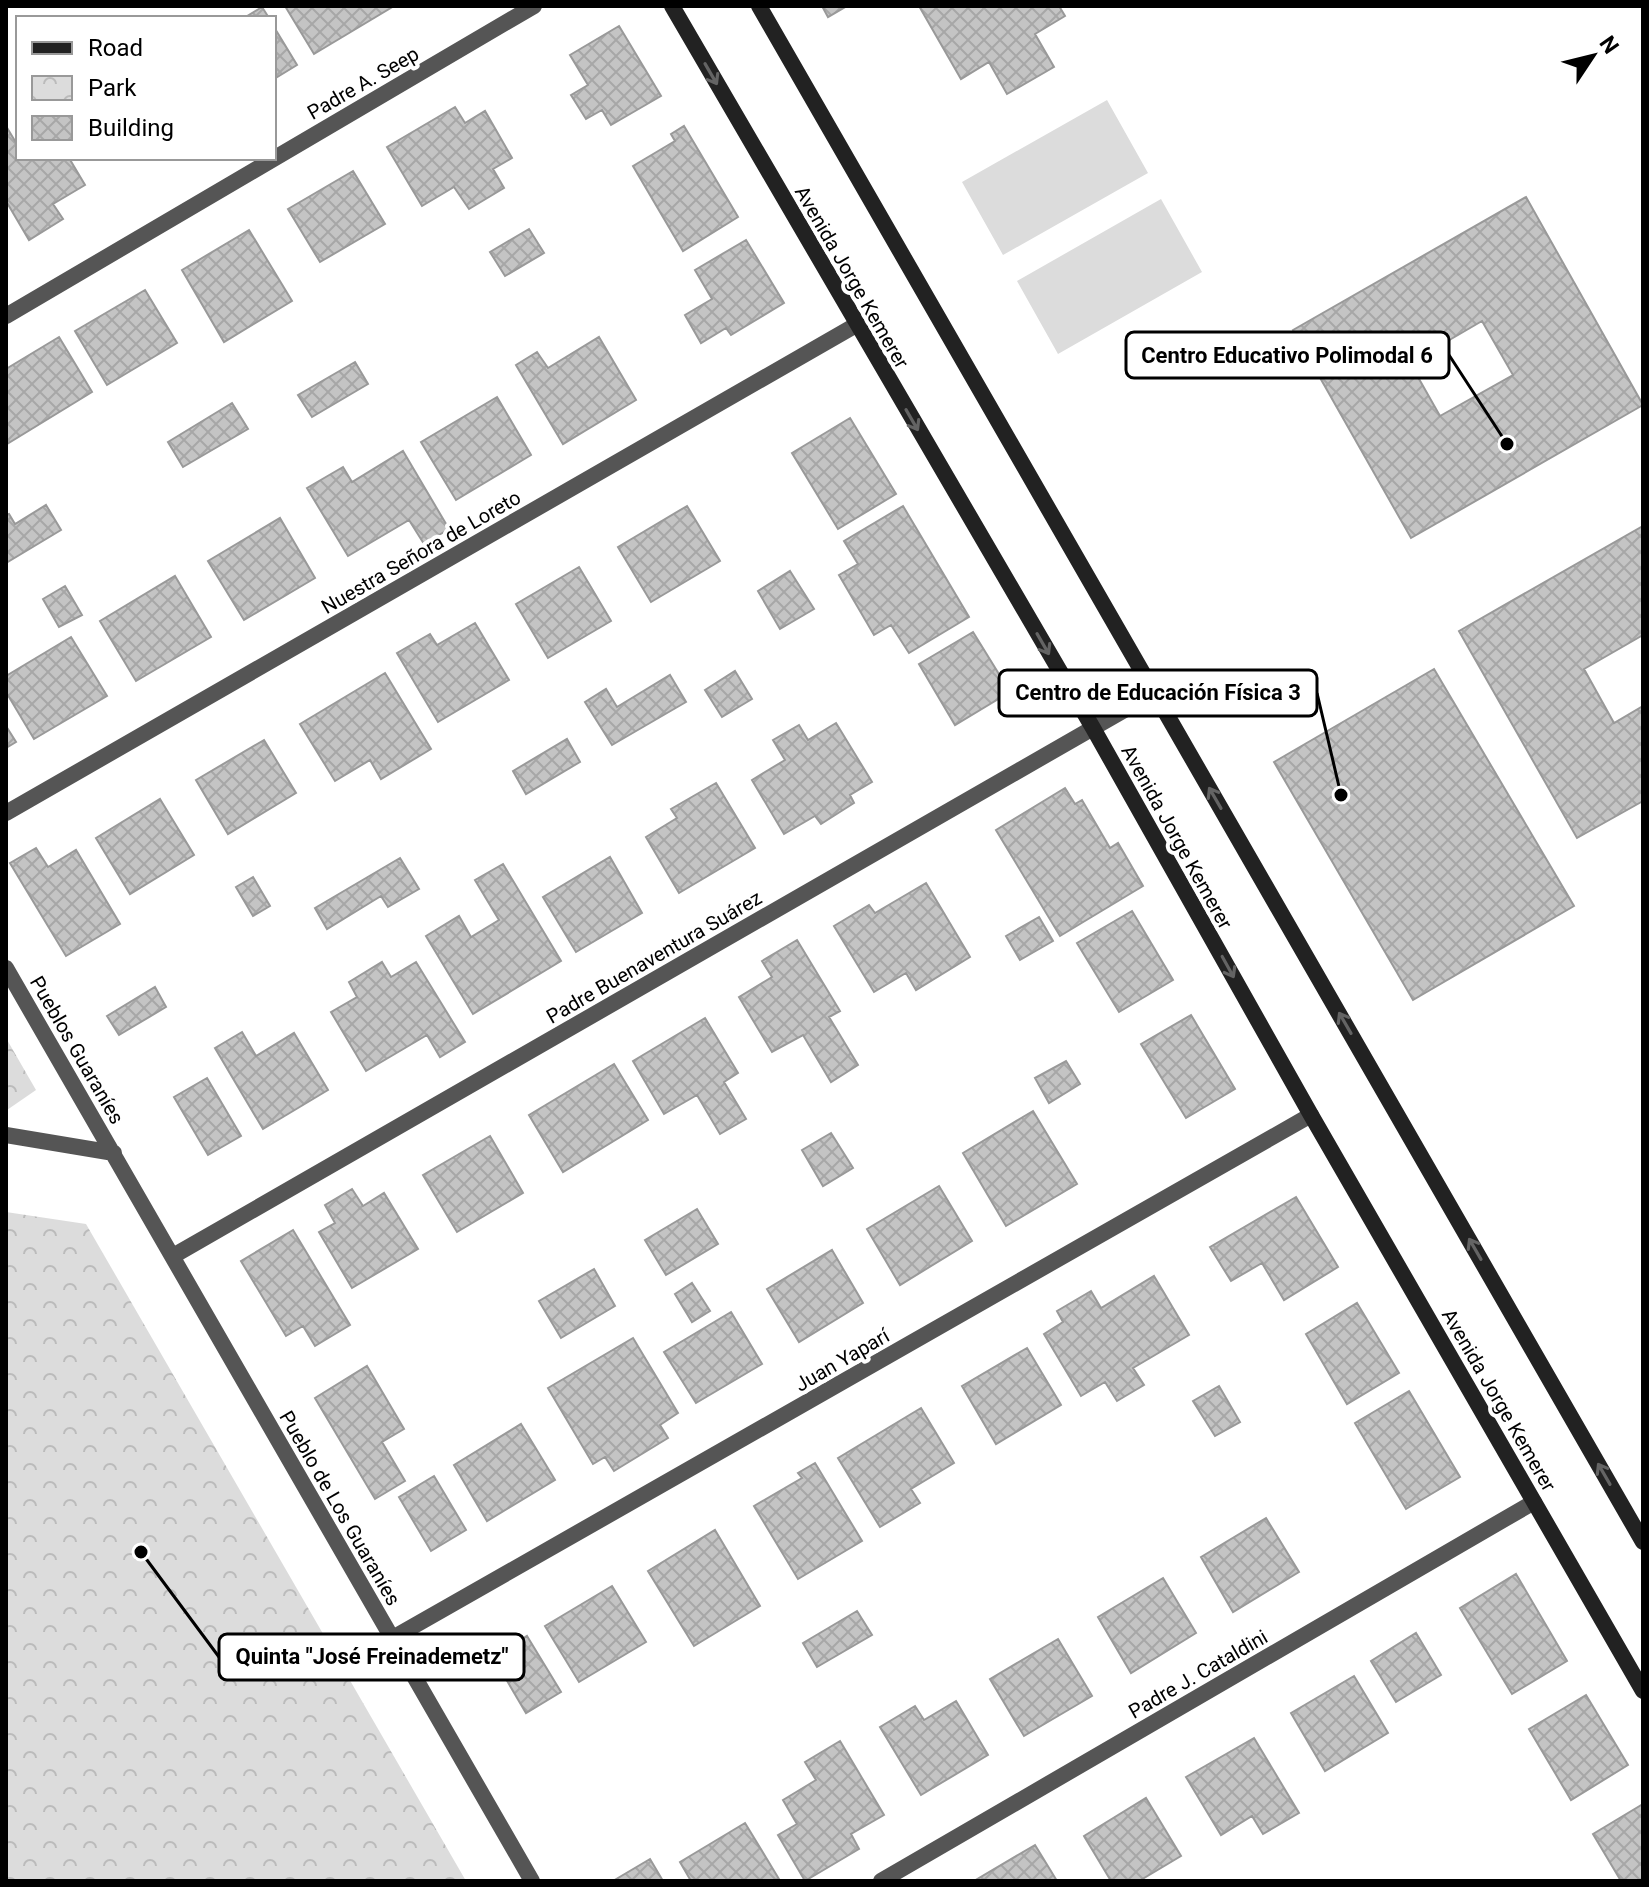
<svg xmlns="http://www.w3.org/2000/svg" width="1649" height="1887" viewBox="0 0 1649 1887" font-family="Roboto,sans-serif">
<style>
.park{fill:url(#park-crowns)}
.pitch{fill:#dcdcdc}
.building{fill:url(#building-cross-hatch);stroke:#999;stroke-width:2;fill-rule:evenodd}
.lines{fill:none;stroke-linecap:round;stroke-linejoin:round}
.street{stroke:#555;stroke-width:16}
.secondary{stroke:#222;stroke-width:16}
.oneway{stroke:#646464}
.labels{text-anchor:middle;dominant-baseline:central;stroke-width:8;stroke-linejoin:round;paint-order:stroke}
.street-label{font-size:20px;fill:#000;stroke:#fff}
.leader{fill:none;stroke:#000;stroke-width:3}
.callout-dot{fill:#000;stroke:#fff;stroke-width:3}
.callout{fill:#fff;stroke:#000;stroke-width:3}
.callout-label{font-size:22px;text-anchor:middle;font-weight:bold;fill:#000}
</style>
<defs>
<pattern id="park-crowns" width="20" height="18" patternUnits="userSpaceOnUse" patternTransform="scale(2)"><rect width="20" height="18" fill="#dcdcdc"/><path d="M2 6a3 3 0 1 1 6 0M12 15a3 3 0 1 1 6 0" fill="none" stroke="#bbb"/></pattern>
<pattern id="building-cross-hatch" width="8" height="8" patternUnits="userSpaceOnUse" patternTransform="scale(2)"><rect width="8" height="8" fill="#c4c4c4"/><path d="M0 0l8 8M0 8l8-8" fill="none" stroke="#a7a7a7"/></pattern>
</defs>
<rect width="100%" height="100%" fill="#fff"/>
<!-- park -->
<path class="park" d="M 6,1038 L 36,1090 L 7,1110 L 6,1110 Z
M 6,1212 L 86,1224 L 466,1881 L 6,1881 Z"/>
<!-- pitch -->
<path class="pitch" d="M 1107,100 L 1148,173 L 1003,255 L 962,182 Z
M 1161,199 L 1202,272 L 1058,354 L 1017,281 Z"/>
<!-- building -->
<path class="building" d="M 285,6 L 394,6 L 314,54 Z
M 822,6 L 847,6 L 828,17 Z
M 919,6 L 1059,6 L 1065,16 L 1035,34 L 1054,67 L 1007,94 L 989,62 L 961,79 Z
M 262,7 L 269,18 L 244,18 Z
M 619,26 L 661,96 L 611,125 L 602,110 L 586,119 L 571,95 L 588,85 L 570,55 Z
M 274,27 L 297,65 L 274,79 Z
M 455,107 L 465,123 L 485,111 L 512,158 L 493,169 L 504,188 L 469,209 L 454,187 L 422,206 L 387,147 Z
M 6,126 L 18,146 L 18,158 L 69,158 L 85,185 L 53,204 L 63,219 L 29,240 L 6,201 Z
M 684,126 L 738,217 L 683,251 L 633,166 L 675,141 L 671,134 Z
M 353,171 L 385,224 L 320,262 L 288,209 Z
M 1526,197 L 1643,405 L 1411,538 L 1293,330 ZM 1482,321 L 1513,375 L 1440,416 L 1410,363 Z
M 529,229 L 544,253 L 505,276 L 490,252 Z
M 249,230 L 292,301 L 224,342 L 182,270 Z
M 746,240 L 784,303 L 731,335 L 726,328 L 701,343 L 685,315 L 712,299 L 695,270 Z
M 145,290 L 177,343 L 107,385 L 75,331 Z
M 59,337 L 92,392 L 7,444 L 6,369 Z
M 599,337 L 636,400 L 563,444 L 516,365 L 537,352 L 548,368 Z
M 355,362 L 368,384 L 312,417 L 298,395 Z
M 497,397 L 531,455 L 456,500 L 421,442 Z
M 232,403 L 248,429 L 183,467 L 168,442 Z
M 850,418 L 896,494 L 838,529 L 792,453 Z
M 403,451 L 449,529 L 424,544 L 409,520 L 348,556 L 307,488 L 343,467 L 352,482 Z
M 46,505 L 61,530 L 6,563 L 6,515 L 9,514 L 15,524 Z
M 687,506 L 720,561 L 651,602 L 618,547 Z
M 903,506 L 969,617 L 909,653 L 891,625 L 874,635 L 839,575 L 858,564 L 844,541 Z
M 280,518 L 315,578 L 244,620 L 208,561 Z
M 1643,526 L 1643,635 L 1584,669 L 1614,723 L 1643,706 L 1643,801 L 1577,838 L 1459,631 Z
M 579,567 L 611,621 L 548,658 L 516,604 Z
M 790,571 L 814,609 L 780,629 L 758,591 Z
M 175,576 L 211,637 L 136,681 L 100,621 Z
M 65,586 L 82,615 L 59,627 L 43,599 Z
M 475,623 L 509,680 L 438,722 L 397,653 L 430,634 L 437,645 Z
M 973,632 L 1010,692 L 955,725 L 919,664 Z
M 71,637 L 107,696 L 34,739 L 6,692 L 6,676 Z
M 1434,669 L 1574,906 L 1413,1000 L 1274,762 Z
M 735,671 L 752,699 L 722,717 L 705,690 Z
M 385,673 L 431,749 L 381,779 L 370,760 L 335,781 L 300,724 Z
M 670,675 L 686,702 L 612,745 L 585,702 L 606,689 L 617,707 Z
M 836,723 L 872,782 L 850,795 L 854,803 L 821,824 L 815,816 L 784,834 L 752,780 L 785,760 L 773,740 L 799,725 L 808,740 Z
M 6,726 L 16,742 L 6,748 Z
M 567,739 L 580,762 L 526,794 L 513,771 Z
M 264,740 L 296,793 L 228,834 L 196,780 Z
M 716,783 L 755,848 L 679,893 L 646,837 L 677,818 L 671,809 Z
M 1065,788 L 1075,804 L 1082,800 L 1110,848 L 1118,843 L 1143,886 L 1060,936 L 996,830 Z
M 160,799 L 194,855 L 130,894 L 96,838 Z
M 36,848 L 48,867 L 76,850 L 120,924 L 66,956 L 10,863 Z
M 610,857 L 642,913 L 576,952 L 543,897 Z
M 400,858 L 419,889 L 388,907 L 381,896 L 327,929 L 315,908 Z
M 503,864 L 561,961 L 473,1014 L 426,936 L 459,916 L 471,937 L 499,920 L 475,880 Z
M 253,877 L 270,906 L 253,916 L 236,887 Z
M 926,883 L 970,957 L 916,990 L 906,973 L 874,992 L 834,926 L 869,905 L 875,913 Z
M 1132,911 L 1173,980 L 1119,1012 L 1077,943 Z
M 1039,917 L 1053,941 L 1020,960 L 1006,936 Z
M 797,940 L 840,1011 L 829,1017 L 858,1065 L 831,1082 L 803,1035 L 772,1052 L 739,997 L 772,977 L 762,961 Z
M 382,962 L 391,977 L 416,962 L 465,1042 L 440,1057 L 427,1035 L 366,1071 L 331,1012 L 357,997 L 349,982 Z
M 155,987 L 166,1007 L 119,1035 L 107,1016 Z
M 1191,1015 L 1235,1089 L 1186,1118 L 1141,1044 Z
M 705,1018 L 738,1073 L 724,1082 L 746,1119 L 720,1134 L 697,1095 L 664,1114 L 633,1061 Z
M 242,1032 L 256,1056 L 294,1033 L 328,1090 L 263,1129 L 215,1048 Z
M 1066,1061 L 1080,1084 L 1049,1103 L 1035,1078 Z
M 614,1064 L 648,1120 L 563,1172 L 529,1115 Z
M 207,1078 L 241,1136 L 208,1155 L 174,1097 Z
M 1033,1111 L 1077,1184 L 1006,1226 L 963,1153 Z
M 831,1133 L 853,1168 L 823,1186 L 802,1150 Z
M 490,1136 L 523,1193 L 457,1232 L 423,1175 Z
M 939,1186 L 972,1241 L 900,1285 L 867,1229 Z
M 352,1189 L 363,1206 L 384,1193 L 418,1249 L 352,1288 L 319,1232 L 335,1223 L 325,1205 Z
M 1296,1197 L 1338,1267 L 1284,1300 L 1262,1263 L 1231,1281 L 1210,1247 Z
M 697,1209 L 718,1244 L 666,1275 L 645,1240 Z
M 293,1230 L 350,1325 L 315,1346 L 303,1326 L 286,1336 L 241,1261 Z
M 832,1250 L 863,1303 L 799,1342 L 767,1289 Z
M 594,1269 L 615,1306 L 561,1338 L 539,1301 Z
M 1154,1276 L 1189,1335 L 1133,1368 L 1144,1385 L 1117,1401 L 1105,1382 L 1081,1396 L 1044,1334 L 1063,1322 L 1057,1311 L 1091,1291 L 1101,1308 Z
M 692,1283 L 710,1311 L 692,1322 L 675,1294 Z
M 1357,1303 L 1399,1373 L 1347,1404 L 1306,1334 Z
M 731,1312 L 762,1364 L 696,1403 L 664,1352 Z
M 633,1338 L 678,1413 L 660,1425 L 668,1438 L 614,1471 L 605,1457 L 593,1464 L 548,1388 Z
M 1027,1348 L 1061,1405 L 996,1444 L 962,1386 Z
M 367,1366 L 404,1429 L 382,1442 L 405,1481 L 375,1499 L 315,1398 Z
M 1219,1386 L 1240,1422 L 1215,1436 L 1193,1401 Z
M 1409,1391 L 1460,1477 L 1406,1509 L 1355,1423 Z
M 921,1408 L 954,1463 L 911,1489 L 920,1503 L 880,1527 L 838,1458 Z
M 521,1424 L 555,1480 L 487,1521 L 454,1465 Z
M 815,1463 L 862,1541 L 798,1579 L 754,1506 L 802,1478 L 798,1473 Z
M 434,1476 L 466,1530 L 431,1551 L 399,1497 Z
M 1266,1518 L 1299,1572 L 1233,1612 L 1201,1557 Z
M 715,1530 L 760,1606 L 694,1646 L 648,1571 Z
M 1516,1574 L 1567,1661 L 1512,1694 L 1460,1608 Z
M 1163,1578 L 1196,1633 L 1131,1673 L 1098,1617 Z
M 612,1586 L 646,1642 L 579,1682 L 545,1626 Z
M 857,1611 L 872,1635 L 817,1667 L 803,1643 Z
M 1416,1633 L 1441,1675 L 1396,1702 L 1371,1661 Z
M 527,1636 L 561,1692 L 526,1713 L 493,1657 Z
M 1058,1639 L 1092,1696 L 1024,1736 L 990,1679 Z
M 1354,1676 L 1388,1733 L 1325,1771 L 1291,1713 Z
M 1586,1695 L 1628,1765 L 1571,1800 L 1529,1729 Z
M 956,1701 L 988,1755 L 921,1795 L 880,1727 L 915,1706 L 924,1720 Z
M 1254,1738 L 1299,1813 L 1263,1834 L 1252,1816 L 1221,1835 L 1186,1777 Z
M 840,1741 L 884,1815 L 851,1834 L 859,1849 L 805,1881 L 778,1835 L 797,1824 L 783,1800 L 816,1780 L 805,1762 Z
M 1146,1798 L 1181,1856 L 1139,1881 L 1111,1881 L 1084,1836 Z
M 1643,1804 L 1643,1881 L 1621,1881 L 1593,1834 Z
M 745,1823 L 779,1879 L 775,1881 L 691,1881 L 680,1862 Z
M 1035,1845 L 1057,1881 L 974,1881 Z
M 650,1859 L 663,1881 L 613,1881 Z"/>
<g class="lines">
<!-- street -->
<path class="street" d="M 6,316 L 534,6
M 6,813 L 856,325
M 6,968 L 532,1881
M 6,1135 L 114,1153
M 173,1256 L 1154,693
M 391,1639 L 1311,1115
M 881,1881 L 1534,1502"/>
<!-- secondary -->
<path class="secondary" d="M 672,6 L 1093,728 L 1311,1115 L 1643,1691
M 759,6 L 1643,1542"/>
</g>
<!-- one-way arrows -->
<defs><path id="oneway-shaft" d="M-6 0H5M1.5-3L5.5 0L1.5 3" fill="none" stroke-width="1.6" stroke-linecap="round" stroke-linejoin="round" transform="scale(2)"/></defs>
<g class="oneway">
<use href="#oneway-shaft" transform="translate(711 74) rotate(60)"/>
<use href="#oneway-shaft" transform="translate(912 420) rotate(60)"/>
<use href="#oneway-shaft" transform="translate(1043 644) rotate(60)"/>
<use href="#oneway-shaft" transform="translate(1215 798) rotate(-120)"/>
<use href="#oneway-shaft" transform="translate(1228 967) rotate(61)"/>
<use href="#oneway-shaft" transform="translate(1345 1023) rotate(-120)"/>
<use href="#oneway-shaft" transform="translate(1475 1249) rotate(-120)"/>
<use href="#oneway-shaft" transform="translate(1604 1474) rotate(-120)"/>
</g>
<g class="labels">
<!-- street labels -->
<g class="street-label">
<text transform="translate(363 83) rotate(-30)">Padre A. Seep</text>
<text transform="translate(852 277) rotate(60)">Avenida Jorge Kemerer</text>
<text transform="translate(421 552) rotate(-30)">Nuestra Señora de Loreto</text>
<text transform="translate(1177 837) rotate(61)">Avenida Jorge Kemerer</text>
<text transform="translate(654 957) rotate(-30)">Padre Buenaventura Suárez</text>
<text transform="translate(77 1050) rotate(60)">Pueblos Guaraníes</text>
<text transform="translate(842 1360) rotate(-30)">Juan Yaparí</text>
<text transform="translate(1499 1400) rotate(60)">Avenida Jorge Kemerer</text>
<text transform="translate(340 1508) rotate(60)">Pueblo de Los Guaraníes</text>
<text transform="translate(1198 1674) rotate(-30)">Padre J. Cataldini</text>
</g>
</g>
<!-- callouts -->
<path class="leader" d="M1507 444L1449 355M1341 795L1317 693M141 1552L219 1657"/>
<g class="callout-dot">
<circle cx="1507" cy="444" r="8"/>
<circle cx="1341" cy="795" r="8"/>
<circle cx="141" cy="1552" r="8"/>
</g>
<g class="callout">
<rect x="1126" y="332" width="323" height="46" rx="8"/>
<rect x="999" y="670" width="318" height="46" rx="8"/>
<rect x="219" y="1634" width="305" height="46" rx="8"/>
</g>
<g class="callout-label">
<text x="1287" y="363">Centro Educativo Polimodal 6</text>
<text x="1158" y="700">Centro de Educación Física 3</text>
<text x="372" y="1664">Quinta "José Freinademetz"</text>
</g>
<!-- border -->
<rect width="1649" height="1887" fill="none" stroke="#000000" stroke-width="16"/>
<!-- legend -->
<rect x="16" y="16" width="260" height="144" fill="#ffffff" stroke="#999999" stroke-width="2"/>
<rect x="32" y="42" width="40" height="12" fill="#222222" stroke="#999999" stroke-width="2"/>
<text x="88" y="56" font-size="24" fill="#000000">Road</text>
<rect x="32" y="76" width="40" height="24" fill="url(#park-crowns)" stroke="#999999" stroke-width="2"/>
<text x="88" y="96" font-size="24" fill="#000000">Park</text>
<rect x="32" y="116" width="40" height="24" fill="url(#building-cross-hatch)" stroke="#999999" stroke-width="2"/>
<text x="88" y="136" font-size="24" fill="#000000">Building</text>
<!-- north arrow -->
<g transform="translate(1593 56) rotate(55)" stroke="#ffffff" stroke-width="6" paint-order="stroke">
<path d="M0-6L14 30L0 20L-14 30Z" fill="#000000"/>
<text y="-12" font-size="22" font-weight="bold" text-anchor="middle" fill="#000000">N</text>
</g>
</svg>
